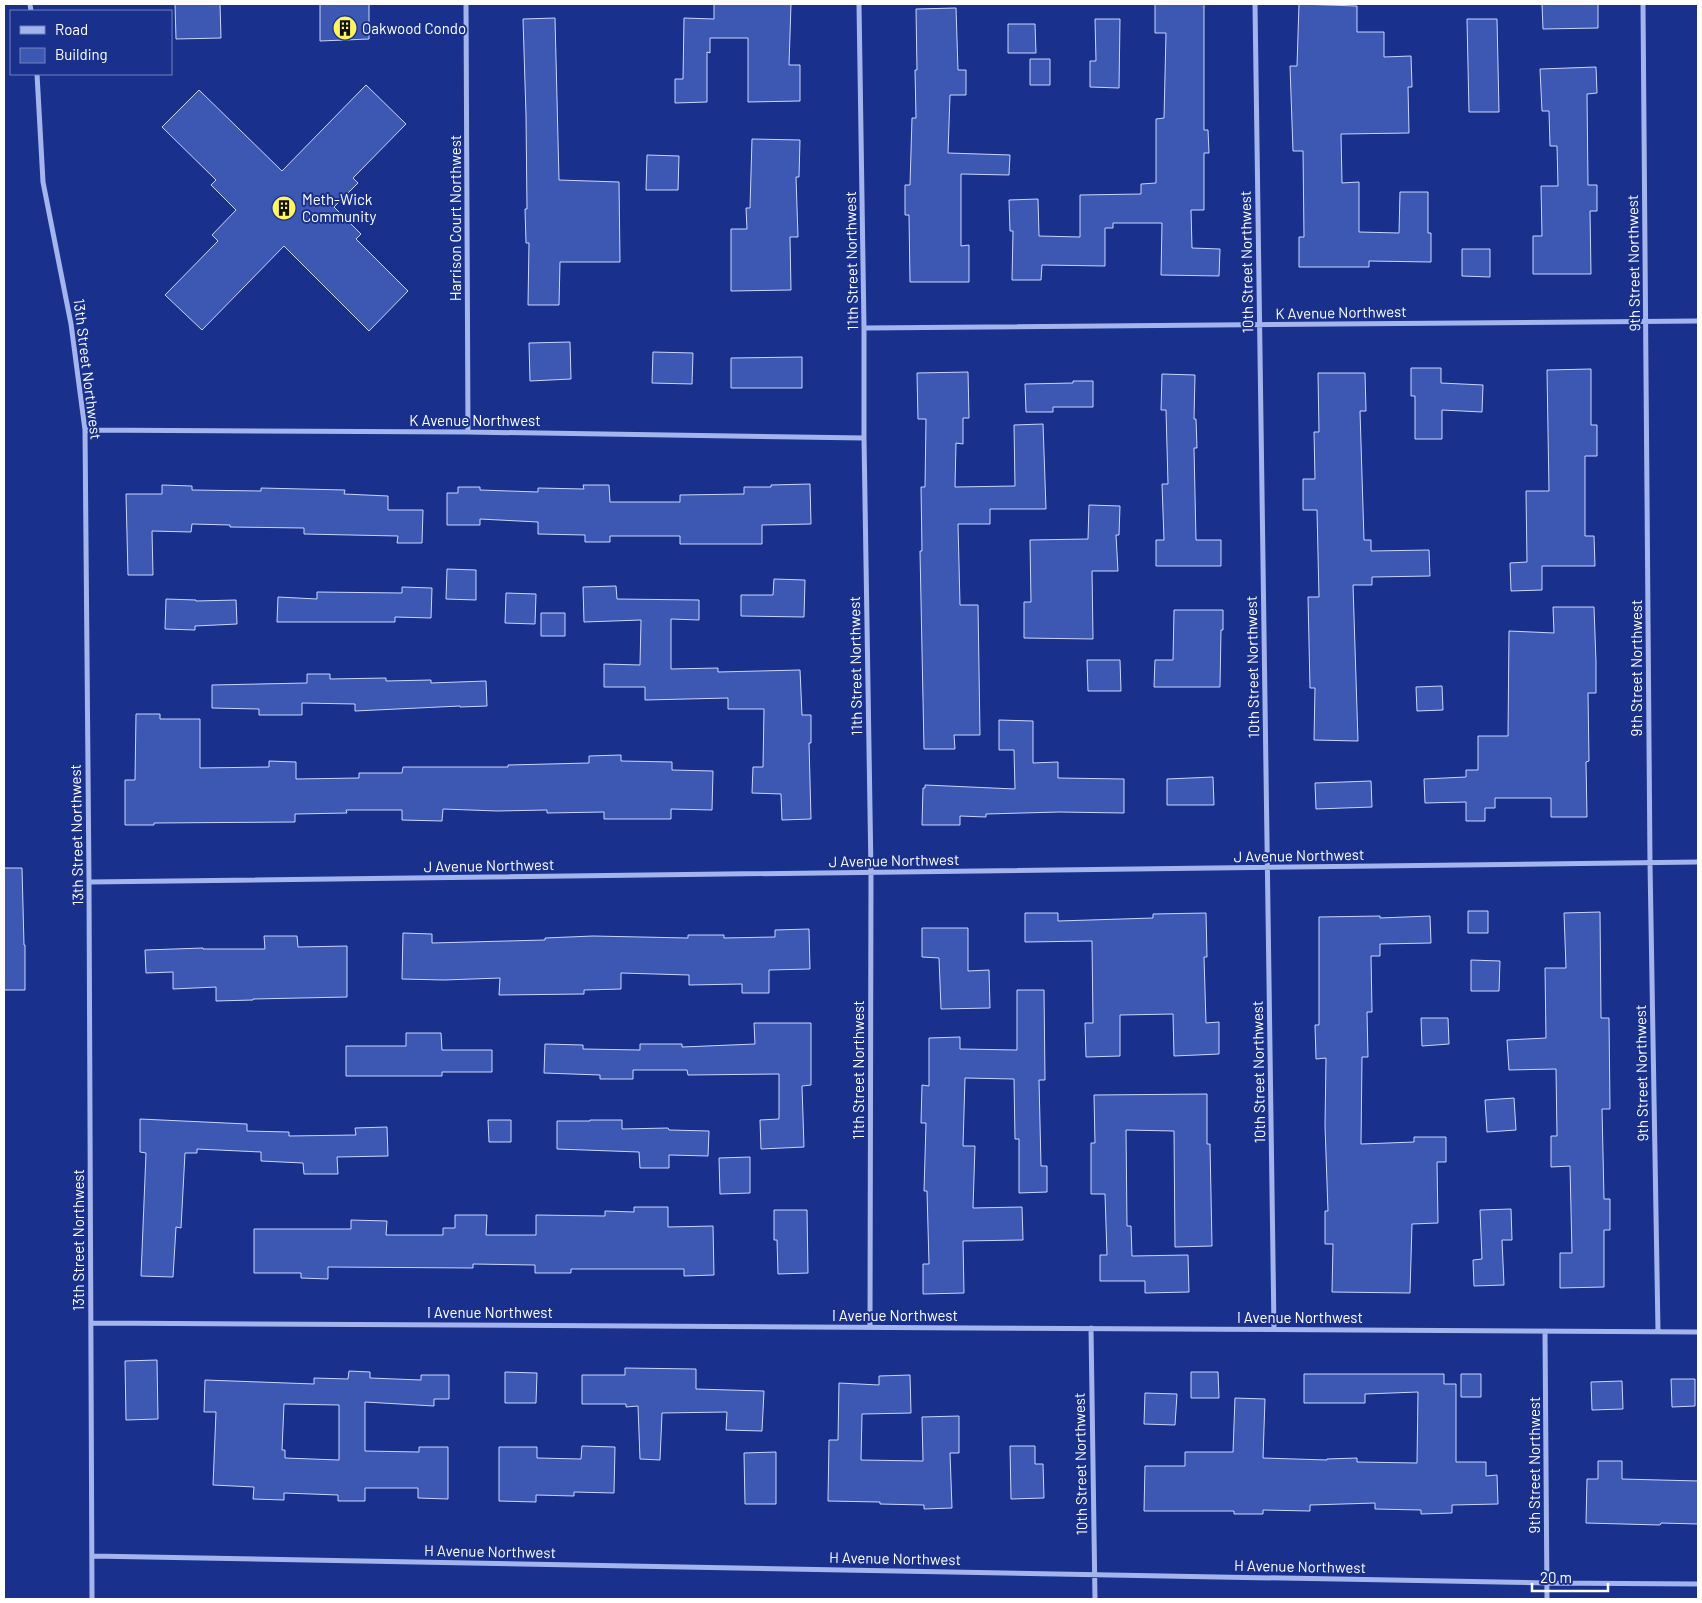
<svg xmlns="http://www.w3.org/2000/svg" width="1702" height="1603" viewBox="0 0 1702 1603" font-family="Barlow,sans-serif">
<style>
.building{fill:#3d58b3;stroke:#cad5fa;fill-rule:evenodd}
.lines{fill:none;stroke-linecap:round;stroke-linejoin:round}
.minor{stroke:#a4b5ee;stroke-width:5}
.labels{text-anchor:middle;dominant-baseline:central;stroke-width:4;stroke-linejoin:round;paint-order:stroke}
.poi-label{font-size:15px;fill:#fff;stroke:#19318d;text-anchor:start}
.street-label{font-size:15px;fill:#fff;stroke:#19318d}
</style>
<rect width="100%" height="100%" fill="#19318d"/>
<!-- building -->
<path class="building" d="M 175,4 L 220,4 L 221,38 L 176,39 Z
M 320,4 L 369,4 L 369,39 L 320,41 Z
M 714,4 L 791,4 L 789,65 L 800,65 L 800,101 L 748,102 L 748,38 L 710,38 L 710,53 L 707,52 L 707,102 L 675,103 L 675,79 L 683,79 L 684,18 L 714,19 Z
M 1155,4 L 1204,4 L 1204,130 L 1208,130 L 1209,153 L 1204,153 L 1204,210 L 1191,210 L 1192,248 L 1220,249 L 1219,276 L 1161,275 L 1162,223 L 1113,223 L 1113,228 L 1105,228 L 1105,266 L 1042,265 L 1041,280 L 1012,280 L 1013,231 L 1010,231 L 1009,200 L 1038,199 L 1039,236 L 1080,237 L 1080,195 L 1141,194 L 1141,184 L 1156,183 L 1156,119 L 1164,118 L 1166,33 L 1155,33 Z
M 1299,4 L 1357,6 L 1357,32 L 1384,32 L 1384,57 L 1411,56 L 1412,87 L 1408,87 L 1409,133 L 1341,134 L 1342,183 L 1359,182 L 1359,232 L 1399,233 L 1400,192 L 1428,192 L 1428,233 L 1431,233 L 1431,262 L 1369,261 L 1369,267 L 1299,267 L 1299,237 L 1304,237 L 1303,151 L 1293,151 L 1290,66 L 1297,66 Z
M 1542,4 L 1598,4 L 1598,28 L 1543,29 Z
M 956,8 L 958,70 L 966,70 L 966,95 L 950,95 L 948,153 L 1010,155 L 1009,175 L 961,174 L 961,246 L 969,245 L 969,282 L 910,282 L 909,215 L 905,215 L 905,185 L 910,185 L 912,118 L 916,118 L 915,70 L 917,70 L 916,9 Z
M 555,18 L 559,180 L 619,182 L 620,262 L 560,262 L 559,305 L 528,305 L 529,243 L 526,243 L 525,209 L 527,209 L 526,115 L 523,19 Z
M 1095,19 L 1120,19 L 1119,88 L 1090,87 L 1090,61 L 1096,61 Z
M 1467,19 L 1497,19 L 1499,112 L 1469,112 Z
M 1008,24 L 1035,24 L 1036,53 L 1008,53 Z
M 1030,59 L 1050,59 L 1050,85 L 1030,85 Z
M 1596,67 L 1597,93 L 1587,94 L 1588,185 L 1597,185 L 1597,211 L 1590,211 L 1591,274 L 1533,274 L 1533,236 L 1542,236 L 1541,186 L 1558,186 L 1557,146 L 1550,146 L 1549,111 L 1542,111 L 1540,69 Z
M 366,85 L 406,124 L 353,178 L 358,183 L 334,207 L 361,234 L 356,239 L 408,291 L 369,331 L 284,246 L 202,330 L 165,295 L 218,241 L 212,235 L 236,210 L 211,185 L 216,180 L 162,127 L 199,90 L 282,171 Z
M 752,139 L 800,140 L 799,177 L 796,177 L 798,237 L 790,237 L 791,290 L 731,291 L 731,229 L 747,229 L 746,208 L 750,208 Z
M 647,155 L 679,156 L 678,190 L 646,190 Z
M 1462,249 L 1490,249 L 1490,277 L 1462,276 Z
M 570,342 L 571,379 L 530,381 L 529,343 Z
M 653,352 L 693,353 L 692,384 L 652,383 Z
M 802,357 L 802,388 L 731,388 L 731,358 Z
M 1411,368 L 1441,368 L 1441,383 L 1483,385 L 1482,412 L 1442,410 L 1442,439 L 1415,439 L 1415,396 L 1411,396 Z
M 1591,369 L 1591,425 L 1597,425 L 1597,456 L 1585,456 L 1585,536 L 1594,536 L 1595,566 L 1542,566 L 1542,590 L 1511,591 L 1510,563 L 1527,562 L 1526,491 L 1549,491 L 1547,370 Z
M 968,372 L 969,418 L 963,418 L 963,444 L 956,443 L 955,487 L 1015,486 L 1014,425 L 1043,424 L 1046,509 L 990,509 L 990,524 L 958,524 L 960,605 L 978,605 L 980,735 L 954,735 L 955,749 L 924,749 L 920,551 L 922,551 L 921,487 L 925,487 L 926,419 L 918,419 L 917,373 Z
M 1318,373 L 1365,373 L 1366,411 L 1360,411 L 1364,540 L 1371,540 L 1371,551 L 1429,550 L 1430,576 L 1372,577 L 1372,585 L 1353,585 L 1358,741 L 1314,740 L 1315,688 L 1310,688 L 1308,597 L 1319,597 L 1317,510 L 1303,510 L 1303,479 L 1315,479 L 1314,432 L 1319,432 Z
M 1162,374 L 1195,375 L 1194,419 L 1196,419 L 1197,448 L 1194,448 L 1196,540 L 1221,540 L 1221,566 L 1156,566 L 1156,540 L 1164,540 L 1162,484 L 1168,484 L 1166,410 L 1161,410 Z
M 1073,381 L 1093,381 L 1093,407 L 1053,407 L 1053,412 L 1026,412 L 1025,384 L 1073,383 Z
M 810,484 L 811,524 L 762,525 L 762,544 L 680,544 L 680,536 L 610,536 L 610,542 L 585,542 L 585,535 L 538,534 L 538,522 L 480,519 L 480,525 L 447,525 L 447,493 L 458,493 L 458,487 L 480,487 L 480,490 L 538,492 L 538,488 L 584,489 L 583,485 L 609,485 L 610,502 L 680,502 L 680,495 L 744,494 L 744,487 L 771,487 L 771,485 Z
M 162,485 L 192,486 L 192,490 L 261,491 L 261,488 L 345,490 L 344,494 L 388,496 L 388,510 L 423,510 L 422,543 L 397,543 L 398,536 L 304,534 L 304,528 L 230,527 L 230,525 L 192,524 L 191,532 L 152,531 L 153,575 L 128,575 L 126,494 L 162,494 Z
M 1089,505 L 1120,506 L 1119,535 L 1116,535 L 1118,571 L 1092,571 L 1093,639 L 1024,638 L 1024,602 L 1031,602 L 1030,540 L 1088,539 Z
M 447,569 L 476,570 L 476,600 L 446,599 Z
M 774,579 L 805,580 L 804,617 L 741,616 L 741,595 L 773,595 Z
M 616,586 L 617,599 L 699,600 L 699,620 L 671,619 L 671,669 L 718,668 L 718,672 L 800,670 L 802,715 L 811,715 L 811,743 L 809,743 L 811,819 L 782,820 L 781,794 L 752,793 L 753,767 L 763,767 L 764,709 L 728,709 L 728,698 L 645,700 L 645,687 L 604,687 L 604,664 L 640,665 L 641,620 L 584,622 L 583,587 Z
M 402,587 L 432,588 L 431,618 L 395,617 L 395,622 L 277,622 L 278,597 L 317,599 L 317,592 L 402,593 Z
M 506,593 L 536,594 L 535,624 L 505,623 Z
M 166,599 L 196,600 L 196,601 L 236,600 L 237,624 L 195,626 L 195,630 L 165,629 Z
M 1553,607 L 1594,607 L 1596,662 L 1596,693 L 1588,693 L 1589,761 L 1586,762 L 1587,817 L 1551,817 L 1551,798 L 1495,798 L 1495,808 L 1485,808 L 1485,821 L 1466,821 L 1466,802 L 1425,803 L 1424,779 L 1466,777 L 1466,770 L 1478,770 L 1478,736 L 1508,736 L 1509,631 L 1554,633 Z
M 1174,610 L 1223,610 L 1223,630 L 1221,630 L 1220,687 L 1154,687 L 1155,660 L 1173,660 Z
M 541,613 L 565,613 L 565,636 L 541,636 Z
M 1087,660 L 1120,660 L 1121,691 L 1088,691 Z
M 307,674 L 330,674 L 330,679 L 386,678 L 386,681 L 431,680 L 431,683 L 486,681 L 487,706 L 460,707 L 460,706 L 355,711 L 355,704 L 302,703 L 302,715 L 259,715 L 259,709 L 212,708 L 212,685 L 307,683 Z
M 1442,686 L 1443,710 L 1417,711 L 1416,687 Z
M 136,714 L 160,714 L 160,719 L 200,719 L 200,768 L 269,767 L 269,761 L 296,762 L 296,779 L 359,778 L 359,773 L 402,773 L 403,767 L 508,767 L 508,765 L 589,763 L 589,756 L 621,755 L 621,761 L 672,762 L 672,770 L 713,771 L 712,810 L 671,809 L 671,819 L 604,819 L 604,812 L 547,813 L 547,810 L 497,811 L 443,809 L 442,821 L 402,820 L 402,810 L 346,810 L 347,813 L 295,814 L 295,822 L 154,823 L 154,825 L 125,825 L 125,780 L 135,780 Z
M 999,720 L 1033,721 L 1033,763 L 1058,762 L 1058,778 L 1124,779 L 1124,813 L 1059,812 L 986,814 L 986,817 L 960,816 L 960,825 L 922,825 L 923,788 L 925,788 L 925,785 L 1015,789 L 1014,750 L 999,750 Z
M 1213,777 L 1214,805 L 1167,805 L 1167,779 Z
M 1371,781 L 1372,807 L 1316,809 L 1315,783 Z
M 4,868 L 22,868 L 24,945 L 25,945 L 25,990 L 4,990 Z
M 1468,911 L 1488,911 L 1488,933 L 1468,933 Z
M 1600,912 L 1601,1018 L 1609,1018 L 1610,1109 L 1602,1109 L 1604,1199 L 1610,1199 L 1610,1230 L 1604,1230 L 1604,1287 L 1560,1288 L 1560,1253 L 1572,1253 L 1570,1166 L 1551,1167 L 1551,1136 L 1557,1136 L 1556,1069 L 1509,1070 L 1507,1040 L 1546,1038 L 1545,968 L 1566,968 L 1564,913 Z
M 1025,913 L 1058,913 L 1058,921 L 1153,918 L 1153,914 L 1206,913 L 1207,957 L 1204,957 L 1206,1023 L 1219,1022 L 1219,1054 L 1174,1056 L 1173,1014 L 1120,1015 L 1120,1056 L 1086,1057 L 1085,1023 L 1093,1023 L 1092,941 L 1025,942 Z
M 1380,916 L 1380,918 L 1430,916 L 1431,943 L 1380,944 L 1380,956 L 1371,956 L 1372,1012 L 1367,1012 L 1368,1057 L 1362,1057 L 1361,1144 L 1414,1142 L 1414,1137 L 1446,1137 L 1446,1162 L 1437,1162 L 1438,1223 L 1412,1224 L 1410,1293 L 1332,1292 L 1333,1244 L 1325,1244 L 1325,1211 L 1328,1211 L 1325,1126 L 1326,1058 L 1316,1059 L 1315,1025 L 1319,1025 L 1319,917 Z
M 922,928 L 968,928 L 968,971 L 989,970 L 990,1008 L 941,1009 L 939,958 L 922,957 Z
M 809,929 L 810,969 L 769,970 L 769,993 L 742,993 L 742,984 L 689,985 L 689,975 L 621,973 L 621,989 L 584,990 L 584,994 L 499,995 L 500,978 L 444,980 L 402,979 L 403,933 L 432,934 L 432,943 L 545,940 L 545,938 L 593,936 L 688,938 L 688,935 L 724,935 L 724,938 L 775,937 L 775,930 Z
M 264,936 L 297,936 L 298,947 L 347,946 L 347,997 L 253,999 L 253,1000 L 216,1001 L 216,987 L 173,989 L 173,972 L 146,973 L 145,950 L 203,948 L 203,949 L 265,949 Z
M 1471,960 L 1500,961 L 1499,991 L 1471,991 Z
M 1017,990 L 1044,990 L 1045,1080 L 1039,1080 L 1041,1166 L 1047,1166 L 1047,1192 L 1019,1193 L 1019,1139 L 1015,1139 L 1014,1079 L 965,1078 L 963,1146 L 975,1146 L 973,1208 L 1022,1207 L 1023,1240 L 963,1241 L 964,1293 L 923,1294 L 923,1264 L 929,1264 L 927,1191 L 924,1191 L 926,1123 L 921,1123 L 922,1085 L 929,1086 L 929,1038 L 960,1037 L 960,1049 L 1017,1050 Z
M 1421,1018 L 1448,1018 L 1449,1044 L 1422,1046 Z
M 754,1023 L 811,1023 L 811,1085 L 802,1086 L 804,1147 L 761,1149 L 760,1120 L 779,1119 L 779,1074 L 688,1075 L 687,1070 L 633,1070 L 633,1079 L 600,1079 L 600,1075 L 544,1073 L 545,1044 L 583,1045 L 583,1049 L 640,1050 L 640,1044 L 682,1044 L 682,1047 L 755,1044 Z
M 406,1033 L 441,1033 L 442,1050 L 492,1050 L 492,1072 L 442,1072 L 442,1076 L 346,1076 L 346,1046 L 406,1046 Z
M 1207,1094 L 1207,1144 L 1210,1144 L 1212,1246 L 1175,1247 L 1174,1131 L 1126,1130 L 1127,1226 L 1131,1226 L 1132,1256 L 1188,1255 L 1189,1292 L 1145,1293 L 1145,1281 L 1100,1281 L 1100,1255 L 1107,1255 L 1105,1194 L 1091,1194 L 1091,1143 L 1095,1143 L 1094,1095 Z
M 1514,1098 L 1516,1130 L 1487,1132 L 1485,1100 Z
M 140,1119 L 247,1124 L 247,1131 L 289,1132 L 289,1136 L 356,1135 L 355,1128 L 387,1127 L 388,1156 L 337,1157 L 338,1174 L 304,1174 L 303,1163 L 261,1161 L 261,1152 L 197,1149 L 197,1153 L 185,1153 L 181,1228 L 176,1227 L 173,1277 L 141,1276 L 146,1153 L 140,1152 Z
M 488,1120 L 511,1120 L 511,1142 L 489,1142 Z
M 590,1120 L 622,1120 L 622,1129 L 668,1128 L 669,1130 L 709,1131 L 708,1156 L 669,1155 L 669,1168 L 640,1168 L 639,1152 L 557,1149 L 557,1121 L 590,1121 Z
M 750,1157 L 750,1193 L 720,1194 L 719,1158 Z
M 634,1207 L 668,1207 L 668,1227 L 713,1226 L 714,1275 L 684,1276 L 684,1269 L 571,1269 L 571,1273 L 535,1273 L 535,1265 L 473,1264 L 473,1268 L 328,1267 L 328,1279 L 301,1278 L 301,1273 L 254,1273 L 254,1229 L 351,1229 L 351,1220 L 387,1221 L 386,1235 L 443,1235 L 443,1228 L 455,1228 L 455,1215 L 487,1215 L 486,1235 L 536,1235 L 536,1215 L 605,1216 L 605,1211 L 634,1212 Z
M 1511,1209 L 1512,1240 L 1502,1240 L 1504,1285 L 1474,1286 L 1473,1260 L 1482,1259 L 1480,1210 Z
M 774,1210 L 807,1210 L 808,1273 L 778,1274 L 777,1240 L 774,1240 Z
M 157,1360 L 158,1419 L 126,1420 L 125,1361 Z
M 625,1368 L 696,1369 L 696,1389 L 764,1391 L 762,1431 L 726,1430 L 727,1412 L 662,1413 L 660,1460 L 640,1459 L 638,1406 L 626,1407 L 626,1404 L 582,1404 L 582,1375 L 625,1375 Z
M 349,1371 L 370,1372 L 370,1378 L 421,1380 L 421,1375 L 449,1375 L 449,1399 L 434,1399 L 434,1406 L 365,1402 L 365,1451 L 419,1452 L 419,1447 L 448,1447 L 448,1499 L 418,1498 L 418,1488 L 365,1488 L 365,1501 L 338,1501 L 338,1495 L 284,1493 L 284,1500 L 253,1499 L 254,1487 L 213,1485 L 216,1412 L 204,1412 L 205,1380 L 314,1384 L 314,1378 L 348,1379 ZM 284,1404 L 339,1405 L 339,1460 L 285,1458 L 285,1450 L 282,1450 Z
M 505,1372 L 537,1373 L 536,1403 L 505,1403 Z
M 1191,1372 L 1218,1372 L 1219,1398 L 1191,1398 Z
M 1304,1374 L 1444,1374 L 1444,1384 L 1456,1384 L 1456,1462 L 1486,1462 L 1486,1476 L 1497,1475 L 1498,1504 L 1452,1505 L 1452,1513 L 1421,1514 L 1421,1510 L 1375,1509 L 1375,1503 L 1310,1505 L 1310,1511 L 1263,1510 L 1263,1514 L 1234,1514 L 1234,1511 L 1144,1511 L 1145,1466 L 1185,1466 L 1185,1452 L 1233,1452 L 1235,1398 L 1265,1399 L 1263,1458 L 1327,1460 L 1327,1459 L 1357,1458 L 1357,1462 L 1417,1463 L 1418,1392 L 1365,1394 L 1365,1403 L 1304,1403 Z
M 1461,1374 L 1481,1374 L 1481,1397 L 1461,1397 Z
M 910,1375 L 911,1413 L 862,1414 L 861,1460 L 923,1461 L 922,1417 L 959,1416 L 959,1453 L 950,1453 L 952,1508 L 924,1509 L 924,1505 L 880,1504 L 880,1502 L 828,1501 L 829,1440 L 838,1440 L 839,1383 L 879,1385 L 879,1376 Z
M 1671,1379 L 1695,1379 L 1695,1406 L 1672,1407 Z
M 1622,1381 L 1623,1409 L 1592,1410 L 1591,1382 Z
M 1145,1393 L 1177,1394 L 1175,1425 L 1144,1424 Z
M 582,1446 L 615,1447 L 614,1493 L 574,1492 L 574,1496 L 536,1495 L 536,1502 L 499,1501 L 499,1447 L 537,1447 L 537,1458 L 581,1459 Z
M 1010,1446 L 1035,1446 L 1035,1464 L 1043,1464 L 1044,1498 L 1011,1499 Z
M 776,1452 L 776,1504 L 745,1504 L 744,1453 Z
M 1598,1461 L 1622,1461 L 1622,1479 L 1698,1481 L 1698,1524 L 1661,1523 L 1660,1525 L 1586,1523 L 1587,1479 L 1598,1479 Z"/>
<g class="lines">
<!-- minor -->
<path class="minor" d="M 30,4 L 31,11
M 466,4 L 468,432
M 859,4 L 864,328 L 864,438 L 871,872 L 870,1327
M 1255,4 L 1274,1329
M 1643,4 L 1650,863 L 1658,1331
M 37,74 L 43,182 L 71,324 L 85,430 L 89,882 L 92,1599
M 864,328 L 1698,321
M 85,430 L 468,432 L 864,438
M 89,882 L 1698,862
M 91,1323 L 1698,1332
M 1091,1328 L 1095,1599
M 1545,1331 L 1547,1599
M 92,1556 L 1547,1583 L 1698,1584"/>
</g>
<!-- icons -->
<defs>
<symbol id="building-disc" viewBox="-11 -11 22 22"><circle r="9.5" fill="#fff561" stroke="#19318d"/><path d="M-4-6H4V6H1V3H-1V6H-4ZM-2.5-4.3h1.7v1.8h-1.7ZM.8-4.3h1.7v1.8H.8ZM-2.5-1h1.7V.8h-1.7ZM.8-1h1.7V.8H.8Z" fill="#111"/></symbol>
</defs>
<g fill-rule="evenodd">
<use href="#building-disc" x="331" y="14" width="28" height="28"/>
<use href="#building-disc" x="270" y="194" width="28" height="28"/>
</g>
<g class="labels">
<!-- poi labels -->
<g class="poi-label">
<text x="362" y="28">Oakwood Condo</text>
<text x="302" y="199">Meth-Wick<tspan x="302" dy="17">Community</tspan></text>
</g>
<!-- street labels -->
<g class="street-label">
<text transform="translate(455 218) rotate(-90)">Harrison Court Northwest</text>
<text transform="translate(851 261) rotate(-91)">11th Street Northwest</text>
<text transform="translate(1246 262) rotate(-91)">10th Street Northwest</text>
<text transform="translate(1633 263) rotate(-91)">9th Street Northwest</text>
<text transform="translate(1341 312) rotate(-1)">K Avenue Northwest</text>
<text transform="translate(88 369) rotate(83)">13th Street Northwest</text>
<text x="475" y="420">K Avenue Northwest</text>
<text transform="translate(855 666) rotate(-91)">11th Street Northwest</text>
<text transform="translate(1252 667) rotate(-91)">10th Street Northwest</text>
<text transform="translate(1636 668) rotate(-90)">9th Street Northwest</text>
<text transform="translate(76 835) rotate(-91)">13th Street Northwest</text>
<text transform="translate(1299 855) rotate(-1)">J Avenue Northwest</text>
<text transform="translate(894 860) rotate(-1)">J Avenue Northwest</text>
<text transform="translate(489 865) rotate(-1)">J Avenue Northwest</text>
<text transform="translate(858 1070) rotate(-90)">11th Street Northwest</text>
<text transform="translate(1258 1072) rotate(-91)">10th Street Northwest</text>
<text transform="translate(1641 1073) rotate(-91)">9th Street Northwest</text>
<text transform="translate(78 1240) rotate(-90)">13th Street Northwest</text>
<text x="490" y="1312">I Avenue Northwest</text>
<text x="895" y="1315">I Avenue Northwest</text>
<text x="1300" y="1317">I Avenue Northwest</text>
<text transform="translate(1080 1464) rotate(-91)">10th Street Northwest</text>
<text transform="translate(1534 1465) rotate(-90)">9th Street Northwest</text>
<text transform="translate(490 1551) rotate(1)">H Avenue Northwest</text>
<text transform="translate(895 1558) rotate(1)">H Avenue Northwest</text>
<text transform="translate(1300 1566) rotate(1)">H Avenue Northwest</text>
</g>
</g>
<!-- border -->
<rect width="1702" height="1603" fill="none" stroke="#ffffff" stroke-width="10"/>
<!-- legend -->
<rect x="10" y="10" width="162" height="65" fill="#19318d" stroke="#7583bb"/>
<rect x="20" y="26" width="25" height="8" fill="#a4b5ee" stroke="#7583bb"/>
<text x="55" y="35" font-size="15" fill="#ffffff">Road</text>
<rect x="20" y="48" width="25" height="15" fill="#3d58b3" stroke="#7583bb"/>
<text x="55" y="60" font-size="15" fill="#ffffff">Building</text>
<!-- scale -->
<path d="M1532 1583v8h76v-8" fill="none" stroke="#ffffff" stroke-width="2.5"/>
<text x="1540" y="1583" font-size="15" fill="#ffffff" stroke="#19318d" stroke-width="4" paint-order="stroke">20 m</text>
</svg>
